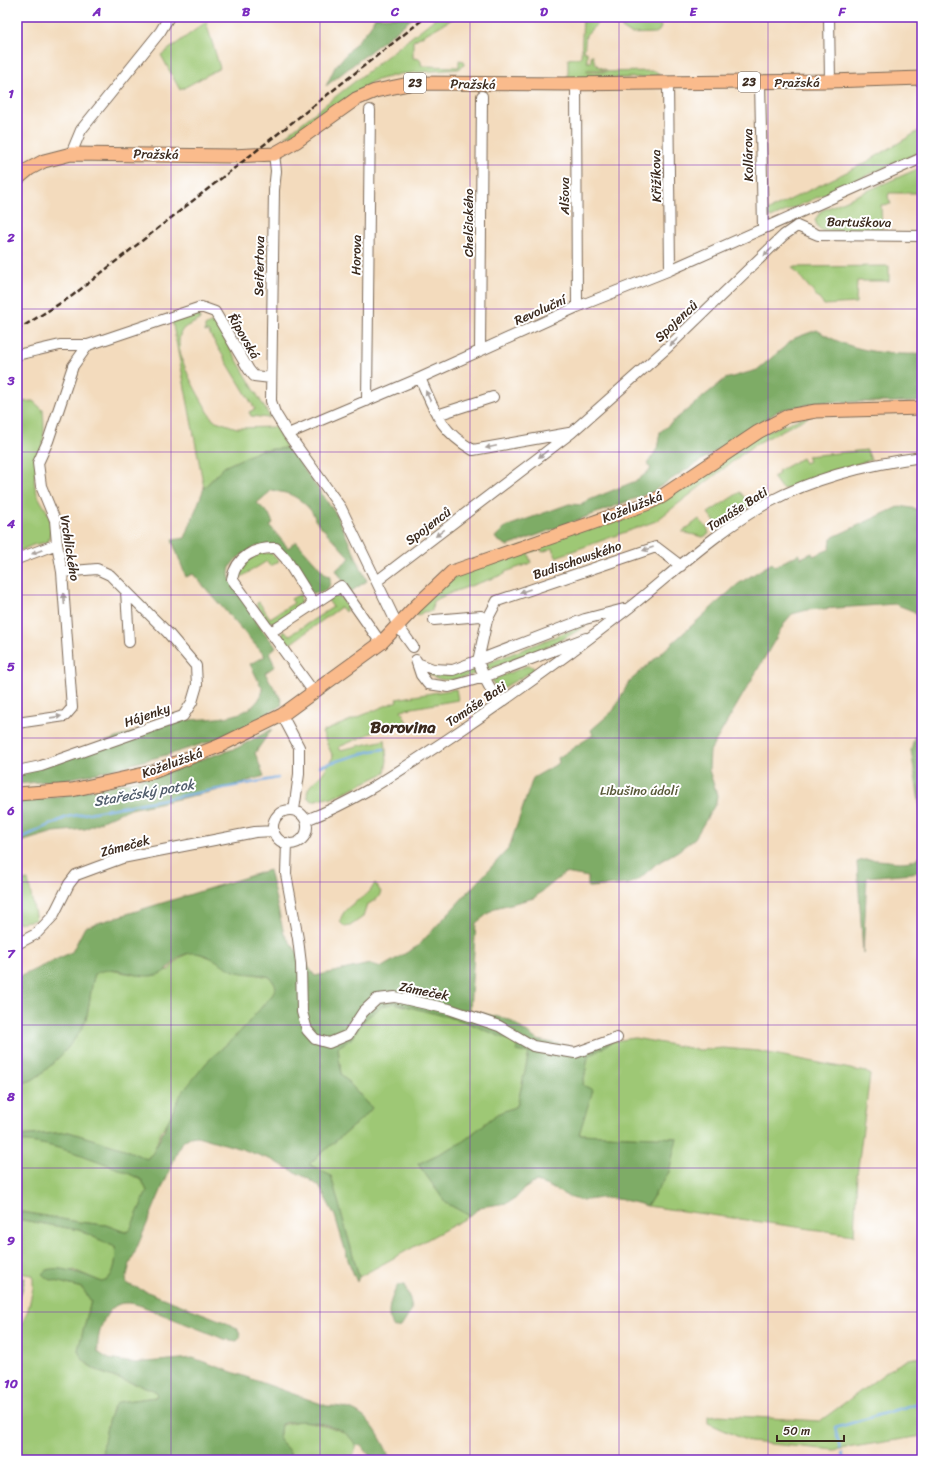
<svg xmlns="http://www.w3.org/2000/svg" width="939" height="1477" viewBox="0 0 939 1477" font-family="Sriracha,sans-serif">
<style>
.green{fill:#9ec874;stroke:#6c7949}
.forest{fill:#7eac66;stroke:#5c6b42}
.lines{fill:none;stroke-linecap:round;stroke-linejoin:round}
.stream{stroke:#72aae1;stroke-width:2.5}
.minor-casing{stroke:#7b6856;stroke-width:12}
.major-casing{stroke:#7b6856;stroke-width:15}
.minor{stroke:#fff;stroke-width:10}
.major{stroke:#fabb8c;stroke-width:13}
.rail{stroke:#3b2a1e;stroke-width:2.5;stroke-dasharray:6 3;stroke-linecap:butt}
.oneway{fill:#a79f9a}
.grid{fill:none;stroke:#7b2cbf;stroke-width:1;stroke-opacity:0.55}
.labels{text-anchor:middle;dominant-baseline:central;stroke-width:4;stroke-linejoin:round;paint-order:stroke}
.shield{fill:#fff;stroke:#766a62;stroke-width:1}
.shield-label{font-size:12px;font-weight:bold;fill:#3b2a1e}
.street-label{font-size:13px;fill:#3b2a1e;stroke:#fff}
.park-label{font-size:13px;fill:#595938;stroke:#fff}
.water-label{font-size:14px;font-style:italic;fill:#515d6c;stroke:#fff}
.district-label{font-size:17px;font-weight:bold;fill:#3b2a1e;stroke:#fff}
.neatline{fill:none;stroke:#7b2cbf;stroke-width:1.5}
.grid-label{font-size:13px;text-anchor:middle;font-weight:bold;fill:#7b2cbf}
</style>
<rect width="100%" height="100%" fill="#fff"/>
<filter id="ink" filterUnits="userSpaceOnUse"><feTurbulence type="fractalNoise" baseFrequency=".025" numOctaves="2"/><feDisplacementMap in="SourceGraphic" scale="8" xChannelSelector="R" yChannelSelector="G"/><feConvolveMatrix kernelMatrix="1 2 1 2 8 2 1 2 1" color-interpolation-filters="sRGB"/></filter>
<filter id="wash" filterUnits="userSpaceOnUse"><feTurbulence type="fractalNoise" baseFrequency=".012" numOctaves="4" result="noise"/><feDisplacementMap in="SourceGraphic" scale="16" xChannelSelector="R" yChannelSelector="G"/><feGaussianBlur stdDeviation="0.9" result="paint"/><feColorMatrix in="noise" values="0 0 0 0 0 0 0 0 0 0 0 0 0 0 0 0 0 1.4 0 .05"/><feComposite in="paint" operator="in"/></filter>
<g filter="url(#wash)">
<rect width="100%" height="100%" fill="#f3dbbd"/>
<!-- green -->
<path class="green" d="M 437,17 L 456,17 L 413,41 L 413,58 L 420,59 L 422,66 L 459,67 L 459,60 L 464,61 L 465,64 L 459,69 L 400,74 L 373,81 L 294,134 L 284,137 Z
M 578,17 L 604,17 L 586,35 L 584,52 L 587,52 L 587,62 L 591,62 L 591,55 L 593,55 C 594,64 598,68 607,70 L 587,70 L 587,72 L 655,71 L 660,74 L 653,77 L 568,80 L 568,59 L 581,57 L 583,18 Z
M 622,17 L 652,17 L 658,20 L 661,27 L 659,31 L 656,33 L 631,34 L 622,28 Z
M 206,22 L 220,68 L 180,90 L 161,55 Z
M 922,129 L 922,151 L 771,218 L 766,214 L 769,210 L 865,163 Z
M 922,167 L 922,193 L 889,193 L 888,197 L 891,204 L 881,205 L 882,231 L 823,231 L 818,228 L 815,220 L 821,211 Z
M 889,266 L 889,281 L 857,281 L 856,303 L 824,305 L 792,267 Z
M 199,314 L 200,320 C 195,323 187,325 183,329 C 167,348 203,402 213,420 L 237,428 L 275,427 L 287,448 L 261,450 L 224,467 L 204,488 L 172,320 Z
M 210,323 L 215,323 L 219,329 L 270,417 L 268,418 L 251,416 L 249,412 L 255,409 L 208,331 L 205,332 L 205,326 Z
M 33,401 L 43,410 C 44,423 45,435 42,447 C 40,461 32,473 35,487 C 42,512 57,511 48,542 L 33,545 L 17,552 L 17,402 Z
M 824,409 L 754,445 L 656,521 L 556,557 L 553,548 L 542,552 L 541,549 L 528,553 L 531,563 L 505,572 L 505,574 L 453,592 L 433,601 L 432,611 L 423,612 L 418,616 L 415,607 L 452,572 L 653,499 L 741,442 Z
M 867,450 L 871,460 L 828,472 L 785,489 L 781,488 L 773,477 L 779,474 L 778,471 L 802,458 L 805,463 L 809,461 L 807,456 Z
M 740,492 L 749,503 L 748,508 L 719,527 L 708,513 Z
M 699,519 L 708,529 L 709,534 L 703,537 L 682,532 Z
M 260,553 L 271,553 L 279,561 L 270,566 L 267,561 L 238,579 L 237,583 L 236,573 L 242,565 Z
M 300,594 C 305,609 282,627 268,621 L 256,604 L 259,602 L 270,618 L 294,603 L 291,599 Z
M 334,596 L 340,597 L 347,604 L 346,611 L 345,612 L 341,607 L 290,644 L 293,649 L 288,649 L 282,640 L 283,631 L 290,635 L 333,607 L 327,599 Z
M 589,623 C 559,645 522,656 487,670 L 485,669 L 486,664 Z
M 529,665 L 534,668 L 533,671 L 497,691 L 492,680 Z
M 423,668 C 444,678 454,674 476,668 L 478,673 C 457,679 439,687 423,668 Z
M 456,689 L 458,700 L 401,710 L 407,723 L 391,729 L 390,725 L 339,747 L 340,750 L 385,740 L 387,760 L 385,773 L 330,799 L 328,797 L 312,801 L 308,798 C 304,787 316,781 322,774 C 326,769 329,763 333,757 L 322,732 L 397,701 L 396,699 Z
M 28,880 L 36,920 L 17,923 L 17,882 Z
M 375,883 L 381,892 L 378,898 L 367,905 L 363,917 L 350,926 L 345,927 L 340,922 C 342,907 358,902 368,893 C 371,891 373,886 375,883 Z
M 195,952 L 214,959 L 235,971 L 270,977 L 276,986 L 273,994 L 240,1032 L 207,1062 L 161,1132 L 153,1153 L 146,1159 L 124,1149 L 69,1132 L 17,1136 L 17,1084 C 22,1083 28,1082 32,1080 C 49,1070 80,1038 86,1019 C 90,1005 90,989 95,973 L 104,969 L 137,975 L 169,970 C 178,959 182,954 195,952 Z
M 394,1003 L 464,1021 L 518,1044 L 516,1051 L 529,1053 L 517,1106 L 497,1114 L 461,1143 L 418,1164 L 446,1203 L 470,1216 L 359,1277 L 331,1176 L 309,1164 L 366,1115 L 372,1108 L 341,1074 L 338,1047 L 351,1039 L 364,1020 L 377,1010 L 382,1006 Z
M 635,1038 L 700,1050 L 723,1048 L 758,1051 L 866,1072 L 870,1075 L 857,1175 L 854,1235 L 647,1206 L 669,1172 L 676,1138 L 579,1134 L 592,1090 L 583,1085 L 588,1057 L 613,1041 Z
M 29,1140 C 67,1149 107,1162 142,1180 L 147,1191 L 130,1231 L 125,1232 L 106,1225 L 78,1222 L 17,1211 L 17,1142 Z
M 17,1219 L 79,1230 L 115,1247 C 117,1258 115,1279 102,1282 L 74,1270 L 49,1279 L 82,1288 L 91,1301 L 78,1350 C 86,1378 135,1380 157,1392 L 156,1397 L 118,1402 C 107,1410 104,1446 101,1460 L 17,1460 L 19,1373 L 17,1335 L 28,1310 L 33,1288 L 33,1275 L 17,1273 Z
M 922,1357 L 922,1436 L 834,1450 L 750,1442 L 708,1423 L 708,1416 L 719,1415 L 820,1421 L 892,1368 L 909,1359 Z
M 300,1421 C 313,1422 352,1429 355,1445 C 356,1449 353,1456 352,1460 L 290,1460 L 290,1452 L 279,1440 L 281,1425 Z"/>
<!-- forest -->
<path class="forest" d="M 375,17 L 414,17 L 326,86 L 335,67 L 370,27 Z
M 817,330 C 849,351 885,355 922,354 L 922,402 L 823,402 L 780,410 L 650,493 L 508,546 L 497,540 L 495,537 L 505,527 L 569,504 L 584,505 L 582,503 L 638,480 L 651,469 L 647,464 L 657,449 L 660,432 L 725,379 L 757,370 L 795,338 Z
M 287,448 L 291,451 L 336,514 L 367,581 L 350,592 L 336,570 L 350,558 L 315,520 C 315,511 299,498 291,495 C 285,492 278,492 272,490 L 257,503 L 269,514 L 273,523 L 270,526 L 288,548 L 296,541 L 327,576 L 329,575 C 334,587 324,595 312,593 L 284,553 L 259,545 C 246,553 222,562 231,581 L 257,623 L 276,647 L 269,653 L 275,666 L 265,673 L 281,699 L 282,705 L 233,734 L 174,753 L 97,773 L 61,780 L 17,784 L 17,771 L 183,716 L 188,720 C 213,718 255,720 263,690 L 250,664 L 265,656 L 193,574 L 186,577 L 172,540 L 185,538 L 204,488 L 224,467 L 261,450 Z
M 900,506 L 922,510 L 922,645 L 918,618 L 913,611 L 895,604 L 807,610 L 792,614 L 786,621 L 710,751 L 709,770 L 717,795 L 716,803 L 695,838 L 678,851 L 656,864 L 638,880 L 628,884 L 588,887 L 588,877 L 565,873 L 534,898 L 495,908 L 476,923 L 470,1010 L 510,1020 L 537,1040 L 575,1047 L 613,1041 L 588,1057 L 583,1085 L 593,1090 L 579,1134 L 677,1138 L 669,1172 L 647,1206 C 631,1201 616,1198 600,1198 C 593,1199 585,1201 578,1200 C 563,1196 551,1185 535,1182 L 524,1189 L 515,1199 L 507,1203 L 480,1207 L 470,1216 L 446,1203 L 418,1164 L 461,1143 L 497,1114 L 517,1106 L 529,1053 L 516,1051 L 518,1044 L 464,1021 L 394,1003 L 382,1006 L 377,1010 L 364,1020 L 351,1039 L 338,1047 L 341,1074 L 372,1108 L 366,1115 L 309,1164 L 331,1176 L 359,1277 L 357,1282 L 349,1263 L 335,1216 L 319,1186 L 307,1178 L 272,1160 L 242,1149 L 197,1136 L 190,1137 L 181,1143 L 130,1264 L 126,1279 L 127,1284 L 222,1321 L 237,1328 L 241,1337 L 237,1341 L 224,1339 C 203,1331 182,1322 161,1314 C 151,1310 136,1302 125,1303 C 105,1303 96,1336 98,1352 L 108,1359 L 134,1363 L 193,1358 L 327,1406 C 365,1405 377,1429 391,1460 L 373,1460 L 361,1445 L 356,1446 C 346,1423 302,1417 281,1424 L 279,1440 L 290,1452 L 290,1460 L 101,1460 C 104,1446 107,1410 118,1402 L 156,1397 L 157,1392 C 135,1380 86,1377 78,1350 L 91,1301 L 82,1288 L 48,1279 L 42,1274 C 51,1260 90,1277 102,1282 C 115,1279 117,1258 115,1247 L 79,1230 L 17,1219 L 17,1211 L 78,1222 L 106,1225 L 125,1232 L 130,1230 L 147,1191 L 142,1180 C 115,1166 46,1139 17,1142 L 17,1136 L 69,1132 L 124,1149 L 147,1159 L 153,1153 L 181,1094 L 207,1062 L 240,1032 L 273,994 L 276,986 L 270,977 C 259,973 245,975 234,971 C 219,964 204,949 186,954 C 173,957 170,975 151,976 C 131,977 113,964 95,974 C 90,989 90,1005 86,1019 C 80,1038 49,1070 32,1080 C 27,1082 22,1083 17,1084 L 17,978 L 72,952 L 85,927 L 269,870 L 284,934 L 315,976 L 370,964 L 382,967 L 418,946 L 509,848 L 533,778 L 559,763 L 558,758 L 593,735 L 591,730 L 613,711 L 629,682 L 738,584 L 772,563 L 775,566 L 799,554 L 801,558 L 812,553 L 813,556 L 830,549 L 831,538 Z
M 922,726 L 922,821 L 911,750 L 914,738 Z
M 272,729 L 255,753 L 264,776 L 215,791 L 126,810 L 85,829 L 54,832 L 17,843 L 17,799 L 51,798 L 133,781 L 237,748 Z
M 922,854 L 922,872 L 867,877 L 863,953 L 857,862 C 877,854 907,871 922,854 Z
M 25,1278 L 25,1279 L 17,1309 L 17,1279 Z
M 398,1285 L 404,1285 L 410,1299 L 412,1310 L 401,1327 L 394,1328 C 384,1316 391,1297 398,1285 Z"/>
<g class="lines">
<!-- stream -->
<path class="stream" d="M 320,766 L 371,751 L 384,749
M 17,840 L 67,817 L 278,778
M 840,1448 L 835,1428 L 922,1402
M 842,1453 L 844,1460"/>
</g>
</g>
<g filter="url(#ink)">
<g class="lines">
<defs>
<path id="minor" d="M 829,17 L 830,81
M 668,82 L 670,270
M 760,82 L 763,228
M 576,84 L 577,307
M 71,154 L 81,130 L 160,32 L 169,17
M 274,154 L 276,171 L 274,190 L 271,401 L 275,413 L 288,434 L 341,508 L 398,626 L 413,647
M 797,226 L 818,235 L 922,236
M 480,351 L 482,96
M 17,355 L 60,345 L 88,345 L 201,307 L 215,312 L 249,370 L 254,376 L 271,378
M 420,378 C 435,411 439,430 473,450 L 569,433
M 367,401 L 370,110
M 437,415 L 493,397
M 288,434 L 420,378 L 577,307 L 670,270 L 922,158
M 17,559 L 57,544
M 377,581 L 571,433 L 668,347 L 784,235 L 797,226
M 126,591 L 129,642
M 434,620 L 481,616 L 487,620 L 478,661 L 484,677 L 499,704
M 487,620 L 497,601 L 656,547 L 681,566
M 271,632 L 341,586 L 381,643
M 416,660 L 421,675 L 428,684 L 449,687 L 484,677 L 586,638
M 417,663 L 433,669 L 453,670 L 585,619 L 624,609
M 313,691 L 232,579 C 236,557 255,547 276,548 L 286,559 L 314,604
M 282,715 L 299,747 L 299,774 L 294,810
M 17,723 L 65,716 L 72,708 L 62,572 L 57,544 L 55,520 L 41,486 L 38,463 L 48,441 L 73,366 L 88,345
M 17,771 L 41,766 L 183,716 L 192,702 L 197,685 L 196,666 L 168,633 L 110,575 L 97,569 L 62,572
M273 827a17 17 0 1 1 34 0a17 17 0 1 1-34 0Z
M 306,820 C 357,801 402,769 448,739 C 510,697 571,653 630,607 C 675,571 718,530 769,502 C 816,477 870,464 922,457
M 287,843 L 286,874 L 298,939 L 301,964 L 302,1012 L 307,1030 L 315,1039 L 329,1043 L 348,1035 L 363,1012 L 377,999 L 395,997 L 449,1009 L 499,1026 L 533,1046 L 575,1053 L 617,1038
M 17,944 L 36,934 L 53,916 L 69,884 L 76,875 L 122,858 L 255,832 L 274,831"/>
<path id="major" d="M 17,179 L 29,169 L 44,161 L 71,154 L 232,156 L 274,154 L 297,141 L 356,99 L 375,91 L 414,83 L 563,84 L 830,81 L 922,78
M 17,794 L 72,790 L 153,772 L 219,746 L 282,715 L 381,643 L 415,607 L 452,572 L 646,504 L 661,497 L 758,432 L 788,416 L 816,411 L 922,408"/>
</defs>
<!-- minor casing -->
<use href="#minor" class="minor-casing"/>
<!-- major casing -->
<use href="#major" class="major-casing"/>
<!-- minor -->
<use href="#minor" class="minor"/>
<!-- major -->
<use href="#major" class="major"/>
<!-- rail -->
<path class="rail" d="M 17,330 L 72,296 L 426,17"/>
</g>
<!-- one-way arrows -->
<defs><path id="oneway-solid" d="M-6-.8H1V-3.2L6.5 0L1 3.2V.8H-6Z"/></defs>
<g class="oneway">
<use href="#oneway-solid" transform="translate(768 252) rotate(136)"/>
<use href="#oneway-solid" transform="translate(674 342) rotate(136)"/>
<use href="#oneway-solid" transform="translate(428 396) rotate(-115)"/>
<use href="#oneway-solid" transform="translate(491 447) rotate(168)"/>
<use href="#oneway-solid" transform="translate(543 454) rotate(143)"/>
<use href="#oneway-solid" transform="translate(440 533) rotate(143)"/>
<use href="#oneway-solid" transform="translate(648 549) rotate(161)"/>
<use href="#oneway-solid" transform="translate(37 552) rotate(159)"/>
<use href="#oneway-solid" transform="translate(525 591) rotate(161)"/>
<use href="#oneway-solid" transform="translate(64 599) rotate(-94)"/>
<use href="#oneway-solid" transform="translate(56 717) rotate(-8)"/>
</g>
</g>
<!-- grid -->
<path class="grid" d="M 171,17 L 171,1460M 320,17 L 320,1460M 470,17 L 470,1460M 619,17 L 619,1460M 768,17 L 768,1460M 17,165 L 922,165M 17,309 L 922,309M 17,452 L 922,452M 17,595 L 922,595M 17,738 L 922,738M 17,882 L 922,882M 17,1025 L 922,1025M 17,1168 L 922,1168M 17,1312 L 922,1312"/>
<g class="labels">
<!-- shield labels -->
<g class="shield">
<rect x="738" y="72" width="22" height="20" rx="3"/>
<rect x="404" y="73" width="22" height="20" rx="3"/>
</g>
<g class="shield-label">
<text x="749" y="82">23</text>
<text x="415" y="83">23</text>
</g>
<!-- street labels -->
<g class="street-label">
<text x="797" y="82">Pražská</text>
<text transform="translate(473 84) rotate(1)">Pražská</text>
<text transform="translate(156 154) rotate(1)">Pražská</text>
<text transform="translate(748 155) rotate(-91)">Kollárova</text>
<text transform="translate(656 176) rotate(-91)">Křižíkova</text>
<text transform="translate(564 196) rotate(-90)">Alšova</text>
<text transform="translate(859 222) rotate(1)">Bartuškova</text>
<text transform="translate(468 223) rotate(-90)">Chelčického</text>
<text transform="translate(356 255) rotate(-89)">Horova</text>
<text transform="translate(259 266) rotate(-89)">Seifertova</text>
<text transform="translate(540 310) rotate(-24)">Revoluční</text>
<text transform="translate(676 321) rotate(-43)">Spojenců</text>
<text transform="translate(244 336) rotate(60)">Řípovská</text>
<text transform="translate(632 507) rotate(-22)">Koželužská</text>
<text transform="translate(737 509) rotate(-33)">Tomáše Bati</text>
<text transform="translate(428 526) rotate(-37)">Spojenců</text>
<text transform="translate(70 548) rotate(81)">Vrchlického</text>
<text transform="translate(577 560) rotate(-19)">Budischowského</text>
<text transform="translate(476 704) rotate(-34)">Tomáše Bati</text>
<text transform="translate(147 715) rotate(-19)">Hájenky</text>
<text transform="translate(172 763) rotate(-20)">Koželužská</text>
<text transform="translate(125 846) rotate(-15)">Zámeček</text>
<text transform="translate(424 991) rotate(11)">Zámeček</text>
</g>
<!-- park labels -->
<g class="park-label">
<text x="639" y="790">Libušino údolí</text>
</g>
<!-- water labels -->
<g class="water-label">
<text transform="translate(144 793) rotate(-10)">Stařečský potok</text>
</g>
<!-- district labels -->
<g class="district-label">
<text x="403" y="727">Borovina</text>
</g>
</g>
<!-- margin -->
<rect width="939" height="1477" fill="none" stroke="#fff" stroke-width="44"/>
<!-- scale -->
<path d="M777 1435v6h67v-6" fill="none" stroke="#3b2a1e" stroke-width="2"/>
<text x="783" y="1435" font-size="12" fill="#3b2a1e" stroke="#ffffff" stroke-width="3" paint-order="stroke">50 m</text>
<rect x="22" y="22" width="895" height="1433" class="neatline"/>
<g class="grid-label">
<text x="97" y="16">A</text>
<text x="246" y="16">B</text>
<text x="395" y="16">C</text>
<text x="544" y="16">D</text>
<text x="693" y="16">E</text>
<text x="842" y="16">F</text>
<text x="11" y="98">1</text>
<text x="11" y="242">2</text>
<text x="11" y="385">3</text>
<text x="11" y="528">4</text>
<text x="11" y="671">5</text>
<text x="11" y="815">6</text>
<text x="11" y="958">7</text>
<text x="11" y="1101">8</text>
<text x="11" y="1245">9</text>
<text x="11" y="1388">10</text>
</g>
</svg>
